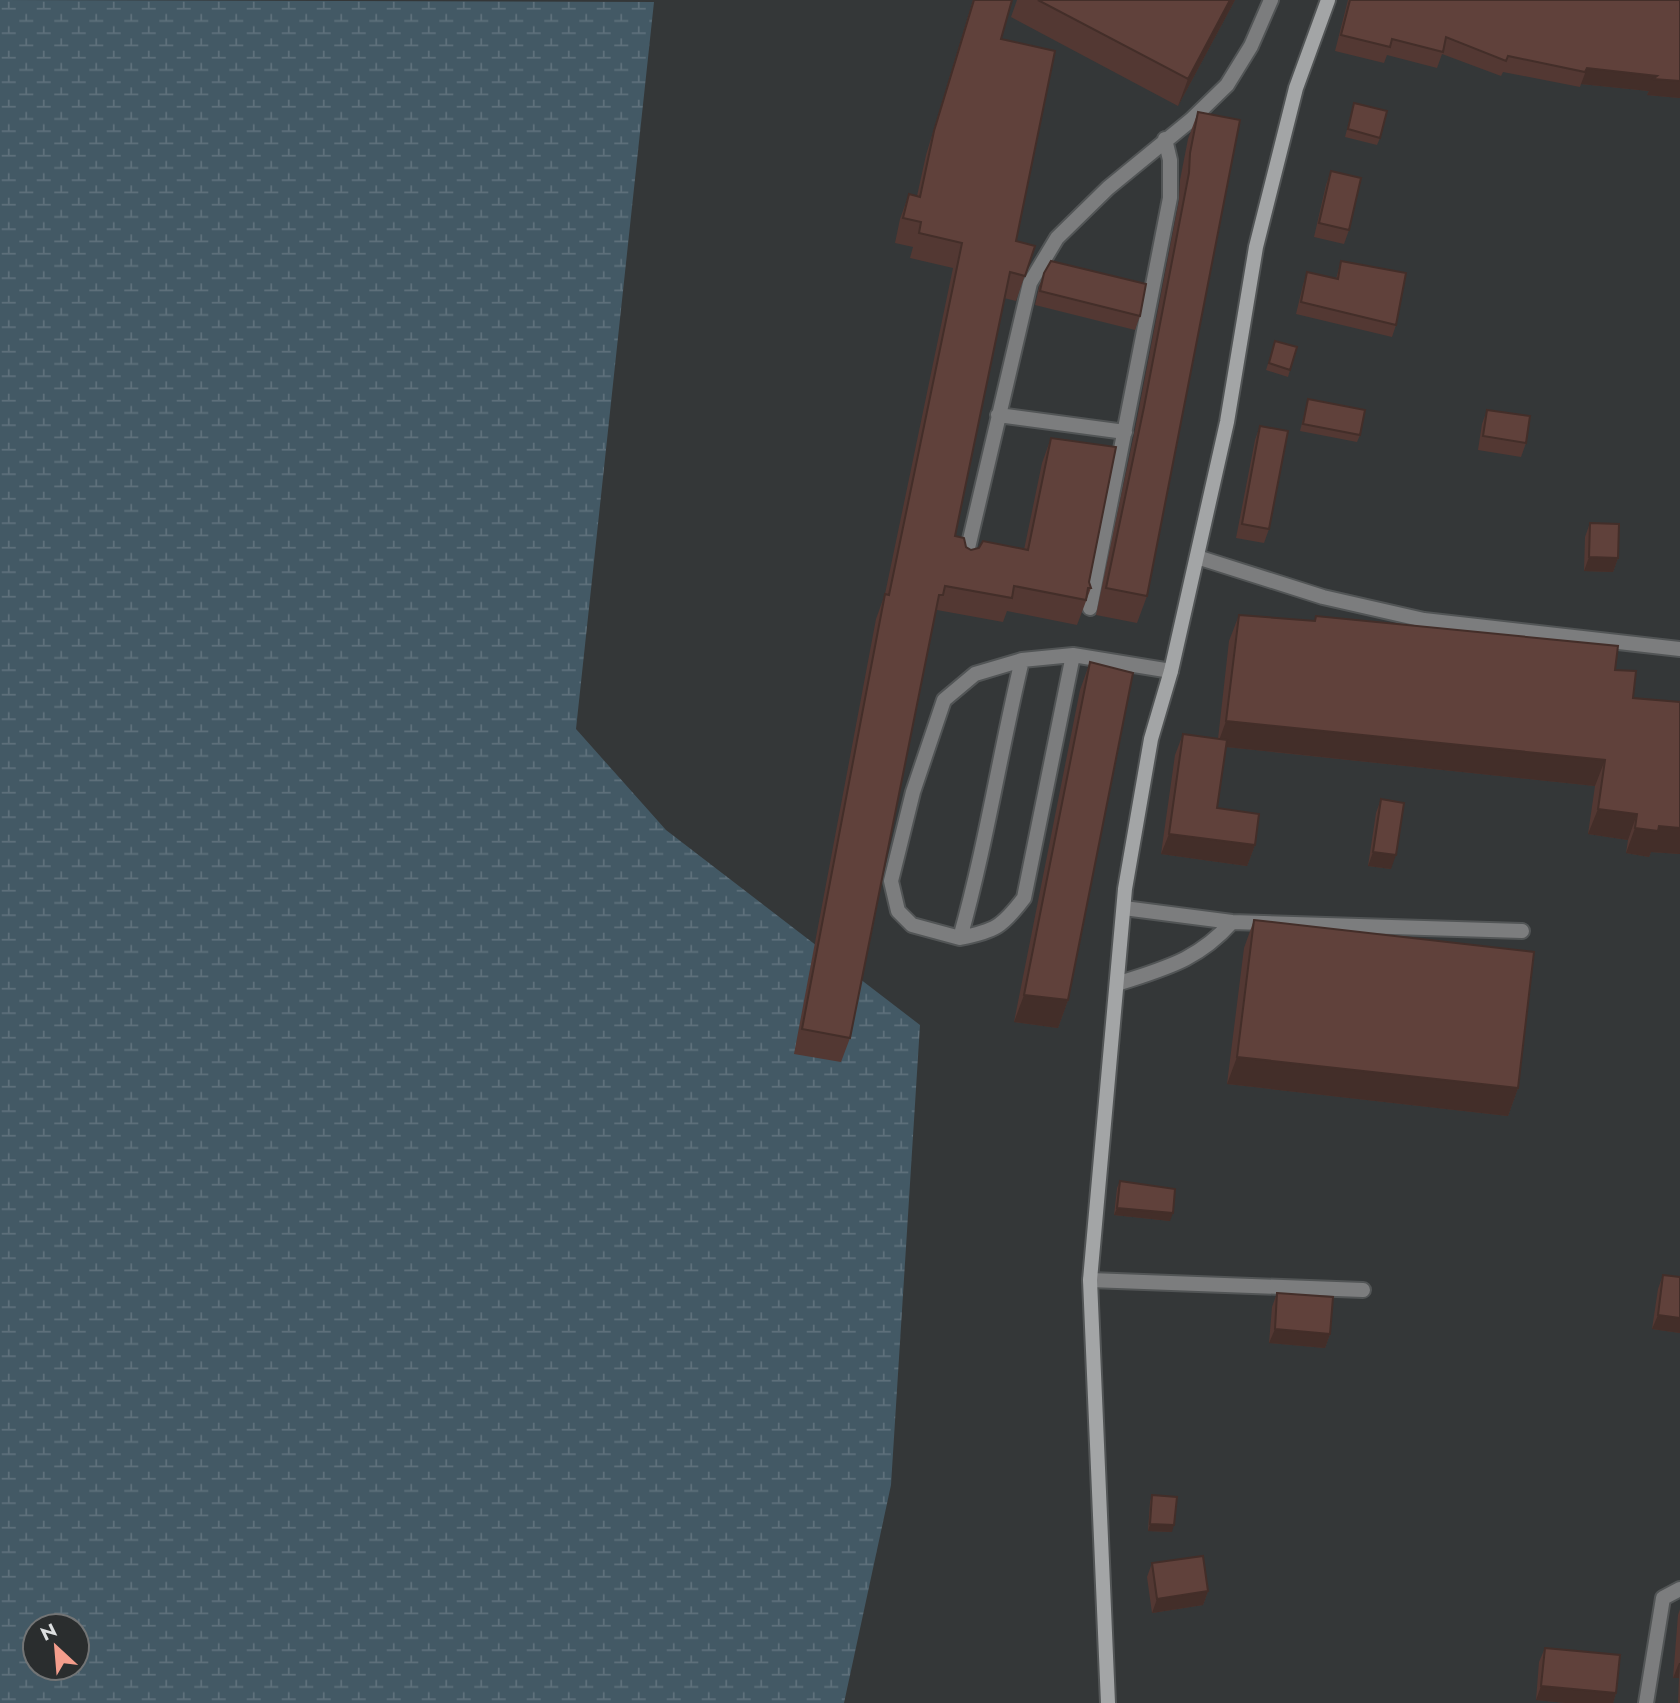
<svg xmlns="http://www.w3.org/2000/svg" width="1680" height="1703" viewBox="0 0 1680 1703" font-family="Jost,sans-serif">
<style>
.wetland{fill:url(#wetland-marsh);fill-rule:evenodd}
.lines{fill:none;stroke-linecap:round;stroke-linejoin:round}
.lane-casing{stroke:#525556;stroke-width:18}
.street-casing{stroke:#525556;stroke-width:18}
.secondary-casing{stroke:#525556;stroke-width:18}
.lane{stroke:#7c7d7e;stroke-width:14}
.street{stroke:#7c7d7e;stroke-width:14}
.secondary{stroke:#a3a5a6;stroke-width:14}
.wall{fill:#533833}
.shaded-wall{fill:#432e29}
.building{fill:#60413b;stroke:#432e29;stroke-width:2}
</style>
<defs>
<pattern id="wetland-marsh" width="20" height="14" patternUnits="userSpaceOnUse" patternTransform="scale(1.75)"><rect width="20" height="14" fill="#435965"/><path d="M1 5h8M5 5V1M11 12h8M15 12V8" fill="none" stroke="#5e707b"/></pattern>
</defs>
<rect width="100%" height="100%" fill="#343738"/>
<!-- wetland -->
<path class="wetland" d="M 0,0 L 654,2 L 576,729 L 666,830 L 920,1025 L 891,1485 L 844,1703 L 0,1703 ZM 35,1626 L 77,1626 L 77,1668 L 35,1668 Z"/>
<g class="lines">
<defs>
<path id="lane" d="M 998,415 L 1125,432
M 1197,557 L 1323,597 L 1424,620 L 1680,649
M 964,565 L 1030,283 L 1057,238 L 1108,188 L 1191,120 L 1227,85 L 1251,46 L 1271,0
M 1090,608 L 1170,198 L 1170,160 L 1165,139
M 1022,660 C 1000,752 986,846 960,938 L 912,925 L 898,911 L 891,881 L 913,792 L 944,700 L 975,674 L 1022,660 L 1073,655 L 1171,671
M 1124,908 L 1232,922 L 1522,931
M 960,938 C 995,931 1002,927 1024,898 L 1073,655
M 1117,984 C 1165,968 1197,961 1232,922
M 1090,1280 L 1363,1290"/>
<path id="street" d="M 1646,1703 L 1663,1598 L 1680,1589"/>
<path id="secondary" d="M 1108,1703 L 1090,1280 L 1125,889 L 1151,739 L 1171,671 L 1227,422 L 1256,247 L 1296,88 L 1328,0"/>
</defs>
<!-- lane casing -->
<use href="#lane" class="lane-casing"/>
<!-- street casing -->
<use href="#street" class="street-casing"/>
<!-- secondary casing -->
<use href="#secondary" class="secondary-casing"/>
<!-- lane -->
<use href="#lane" class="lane"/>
<!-- street -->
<use href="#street" class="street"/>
<!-- secondary -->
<use href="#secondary" class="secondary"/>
</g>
<!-- wall -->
<path class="wall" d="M 973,0 L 1012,0 L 1001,39 L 1016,241 L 1035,246 L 1016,301 L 1004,298 L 955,536 L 966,547 L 971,550 L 1024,550 L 1042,463 L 1051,438 L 1091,588 L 1077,625 L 1007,611 L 1003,622 L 937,610 L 934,618 L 850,1038 L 841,1062 L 794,1054 L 876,619 L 885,594 L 953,268 L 910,258 L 913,247 L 895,243 L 900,219 L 909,194 L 917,196 L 926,155 Z
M 1017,0 L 1235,0 L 1178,106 L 1011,17 Z
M 1348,0 L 1680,0 L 1680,98 L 1647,95 L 1649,91 L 1581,84 L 1580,87 L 1503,72 L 1501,76 L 1442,54 L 1437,68 L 1387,55 L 1384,63 L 1335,51 Z
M 1354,103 L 1380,138 L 1377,145 L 1345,137 Z
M 1198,112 L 1147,596 L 1137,623 L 1096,615 L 1134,434 L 1179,200 L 1180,180 L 1188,139 Z
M 1331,171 L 1349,230 L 1344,244 L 1314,237 L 1326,185 Z
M 1341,261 L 1396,325 L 1392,337 L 1296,314 L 1303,285 L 1307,272 L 1336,279 Z
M 1044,273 L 1140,316 L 1135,330 L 1035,305 L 1039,287 Z
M 1273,348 L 1290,370 L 1288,377 L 1266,370 Z
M 1308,399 L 1360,435 L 1357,442 L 1300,431 Z
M 1487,410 L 1526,443 L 1521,457 L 1478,450 L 1482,424 Z
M 1260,426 L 1269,529 L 1264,543 L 1236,538 L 1255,440 Z
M 1590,523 L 1618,558 L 1613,572 L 1584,571 L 1585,537 Z
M 1239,615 L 1314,621 L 1316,616 L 1615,670 L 1633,698 L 1680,702 L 1680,854 L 1651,852 L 1649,857 L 1626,853 L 1628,840 L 1588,834 L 1595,786 L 1226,747 L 1217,808 L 1255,845 L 1247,866 L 1161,854 L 1175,755 L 1183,734 L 1218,739 L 1229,641 Z
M 1090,662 L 1068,1000 L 1058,1028 L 1014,1022 L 1080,690 Z
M 1381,799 L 1391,869 L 1368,866 L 1376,813 Z
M 1254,920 L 1518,1088 L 1508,1116 L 1227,1084 L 1244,948 Z
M 1120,1181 L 1170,1221 L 1114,1215 L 1117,1188 Z
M 1663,1275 L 1680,1277 L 1680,1333 L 1652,1329 L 1658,1289 Z
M 1277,1293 L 1330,1334 L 1325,1348 L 1269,1343 L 1272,1307 Z
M 1152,1495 L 1172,1532 L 1148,1531 L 1150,1502 Z
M 1152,1563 L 1208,1591 L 1203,1605 L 1152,1613 L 1147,1577 Z
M 1680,1609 L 1680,1703 L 1678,1703 L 1679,1678 L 1673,1678 L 1678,1615 Z
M 1545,1648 L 1616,1693 L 1613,1703 L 1566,1703 L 1536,1700 L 1539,1662 Z"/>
<!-- shaded-wall -->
<path class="shaded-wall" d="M 1230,0 L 1235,0 L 1178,106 L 1188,79 Z
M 1587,68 L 1657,76 L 1680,81 L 1680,98 L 1647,95 L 1649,91 L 1581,84 Z
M 1589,557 L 1618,558 L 1613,572 L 1584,571 Z
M 1226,721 L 1605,760 L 1595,786 L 1217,746 Z
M 1598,809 L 1637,814 L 1628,840 L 1588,834 Z
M 1659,826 L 1680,828 L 1680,854 L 1651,852 L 1649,857 L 1626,853 L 1635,828 Z
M 1169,834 L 1255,845 L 1247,866 L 1161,854 Z
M 1373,852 L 1396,855 L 1391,869 L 1368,866 Z
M 1024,995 L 1068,1000 L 1058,1028 L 1014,1022 Z
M 1237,1057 L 1518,1088 L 1508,1116 L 1227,1084 Z
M 1117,1208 L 1173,1213 L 1170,1221 L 1114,1215 Z
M 1658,1315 L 1680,1318 L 1680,1333 L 1652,1329 Z
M 1275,1329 L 1330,1334 L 1325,1348 L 1269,1343 Z
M 1150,1524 L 1174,1525 L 1172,1532 L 1148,1531 Z
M 1208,1591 L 1203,1605 L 1152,1613 L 1157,1599 Z
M 1679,1663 L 1680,1663 L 1679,1678 L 1673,1678 Z
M 1541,1686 L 1616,1693 L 1613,1703 L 1566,1703 L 1536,1700 Z"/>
<!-- building -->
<path class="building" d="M 974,0 L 1012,0 L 1001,39 L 1055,51 L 1016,241 L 1035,246 L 1025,276 L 1010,272 L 955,536 L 964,538 L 966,547 L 971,550 L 979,548 L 983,541 L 1028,550 L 1051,438 L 1116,447 L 1089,582 L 1091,588 L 1088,588 L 1086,600 L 1014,586 L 1012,598 L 945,586 L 943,595 L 939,595 L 850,1038 L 802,1029 L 885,594 L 889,595 L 962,243 L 919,233 L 921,222 L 903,218 L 909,194 L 920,197 L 934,131 Z
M 1038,0 L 1230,0 L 1188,79 Z
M 1350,0 L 1680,0 L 1680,81 L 1653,79 L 1657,76 L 1587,68 L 1585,72 L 1508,56 L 1506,61 L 1446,37 L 1443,52 L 1392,39 L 1390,47 L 1341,35 Z
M 1354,103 L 1387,111 L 1380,138 L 1348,129 Z
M 1198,112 L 1240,120 L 1147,596 L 1106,588 L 1144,407 L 1189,173 L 1190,153 Z
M 1331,171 L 1361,178 L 1349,230 L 1319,223 Z
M 1051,261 L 1146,284 L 1140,316 L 1040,291 L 1044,273 Z
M 1341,261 L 1406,273 L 1396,325 L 1301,302 L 1307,272 L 1338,279 Z
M 1275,341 L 1297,347 L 1290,370 L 1269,363 Z
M 1308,399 L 1365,410 L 1360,435 L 1303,424 Z
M 1487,410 L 1530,416 L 1526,443 L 1483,436 Z
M 1260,426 L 1288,431 L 1269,529 L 1242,524 Z
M 1590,523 L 1619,524 L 1618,558 L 1589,557 Z
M 1239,615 L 1315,621 L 1316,616 L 1618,646 L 1615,670 L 1636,671 L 1633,698 L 1680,702 L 1680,828 L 1659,826 L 1658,831 L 1635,828 L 1637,814 L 1598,809 L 1605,760 L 1226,721 Z
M 1090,662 L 1133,673 L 1068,1000 L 1024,995 Z
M 1183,734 L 1227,740 L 1217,808 L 1259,814 L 1255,845 L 1169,834 Z
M 1381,799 L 1404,803 L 1396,855 L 1373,852 Z
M 1254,920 L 1534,952 L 1518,1088 L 1237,1057 Z
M 1120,1181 L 1175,1189 L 1173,1213 L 1117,1208 Z
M 1663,1275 L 1680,1277 L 1680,1318 L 1658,1315 Z
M 1277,1293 L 1333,1297 L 1330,1334 L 1275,1329 Z
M 1152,1495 L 1177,1497 L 1174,1525 L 1150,1524 Z
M 1203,1556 L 1208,1591 L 1157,1599 L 1152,1563 Z
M 1545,1648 L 1620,1655 L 1616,1693 L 1541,1686 Z"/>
<!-- north arrow -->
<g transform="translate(56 1647) rotate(334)"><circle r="33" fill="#2a2d2e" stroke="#727475" stroke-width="2"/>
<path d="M0-5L12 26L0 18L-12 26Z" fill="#f49d8c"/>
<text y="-10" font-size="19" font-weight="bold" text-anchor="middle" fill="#dddfe0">N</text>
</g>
</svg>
